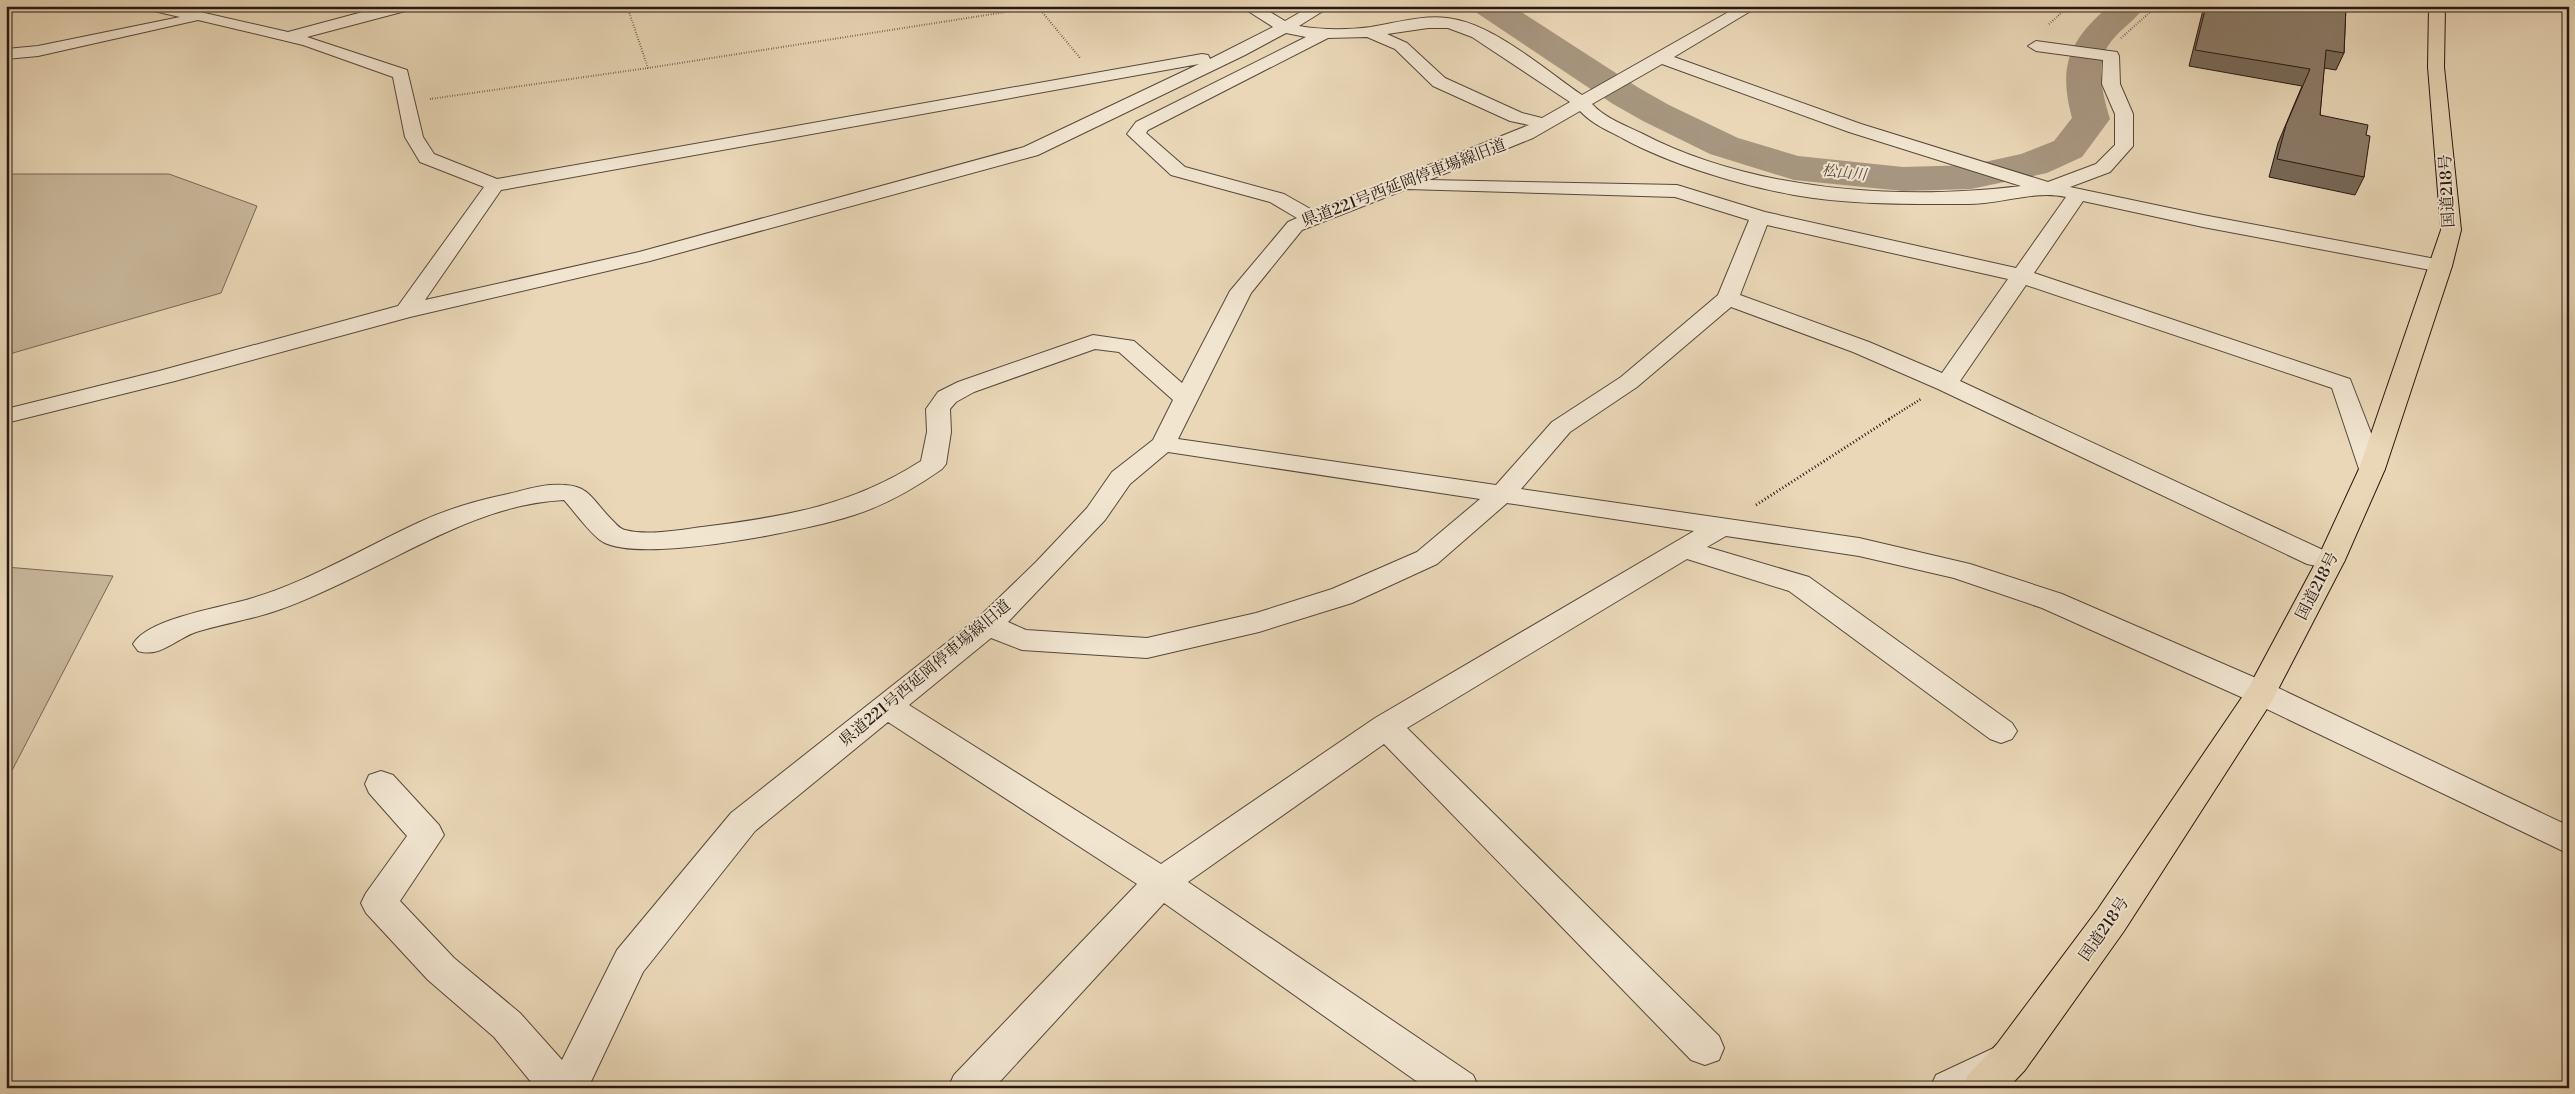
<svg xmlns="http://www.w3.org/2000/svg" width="2575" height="1094" viewBox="0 0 2575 1094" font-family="'Libre Bodoni','Noto Serif JP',serif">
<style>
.green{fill:#c8b79b;stroke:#776856}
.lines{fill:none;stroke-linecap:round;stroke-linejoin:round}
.river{fill:#a7967f;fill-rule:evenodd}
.minor-casing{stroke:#57483b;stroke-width:2}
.highway-casing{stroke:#261812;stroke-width:2}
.path-far2{stroke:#261812;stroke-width:2;stroke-dasharray:0.5 2;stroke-linecap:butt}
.path-far1{stroke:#261812;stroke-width:2.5;stroke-dasharray:1 2;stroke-linecap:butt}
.path{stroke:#261812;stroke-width:3;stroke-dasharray:1 2.5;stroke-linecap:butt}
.minor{fill:#f1e5d0;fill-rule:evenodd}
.highway{fill:#e9d7b7;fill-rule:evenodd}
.wall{fill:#786a59;stroke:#261812}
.building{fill:#8b7b68;stroke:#261812}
.labels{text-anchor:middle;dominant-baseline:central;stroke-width:4;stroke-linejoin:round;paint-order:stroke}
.far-water-label{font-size:15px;font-style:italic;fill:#5a4a3e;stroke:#f1e5d0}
.street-label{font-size:16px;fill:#261812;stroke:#f1e5d0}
</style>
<rect width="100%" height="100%" fill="#e9d7b7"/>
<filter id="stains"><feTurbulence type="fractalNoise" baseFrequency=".004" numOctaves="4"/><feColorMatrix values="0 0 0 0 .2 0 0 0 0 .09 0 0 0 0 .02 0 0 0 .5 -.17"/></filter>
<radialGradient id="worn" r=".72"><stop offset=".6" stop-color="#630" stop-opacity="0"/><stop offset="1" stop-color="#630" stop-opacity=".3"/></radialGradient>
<!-- green -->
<path class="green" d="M 6,174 L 169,174 L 257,206 L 221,293 L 6,355 Z
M 6,567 L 113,576 L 6,782 Z"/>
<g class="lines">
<!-- river -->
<path class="river" d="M 1473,6 L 1512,6 L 1639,88 L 1669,105 L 1738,138 L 1798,156 L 1903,167 L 1971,165 L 2021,154 L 2054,141 L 2072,118 C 2058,65 2069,41 2109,6 L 2145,6 C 2136,20 2120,29 2110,43 C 2094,64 2103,96 2110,119 L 2082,157 L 2047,173 L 1971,189 L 1903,191 L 1794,180 L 1710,154 L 1643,121 L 1613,104 L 1477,13 Z"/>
<defs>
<path id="minor" d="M 142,6 L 174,6 L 288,32 L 385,6 L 416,6 L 413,9 L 307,37 L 407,70 L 423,137 L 434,154 L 497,179 L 1202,54 L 1208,55 L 1210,59 L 1273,27 L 1240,6 L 1260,6 L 1285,21 L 1311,6 L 1331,6 L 1299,26 C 1322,30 1348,30 1371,27 C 1396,23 1422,15 1447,18 C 1493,23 1545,70 1582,95 L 1739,6 L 1759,6 L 1674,57 L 1861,124 L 2048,182 L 2096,164 L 2115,145 L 2115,114 L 2102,84 L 2103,60 L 2036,51 L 2028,46 L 2036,41 L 2117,52 L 2119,56 L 2120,84 L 2133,114 L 2133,146 L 2110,172 L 2070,187 L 2203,215 L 2441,260 L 2449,261 L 2452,266 L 2449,271 L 2441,272 L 2203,227 L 2083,201 L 2034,273 L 2350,379 L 2385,469 L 2381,474 L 2372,477 L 2363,474 L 2359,469 L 2332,388 L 2026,285 L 1960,381 L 2323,550 L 2341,554 L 2345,560 L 2341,566 L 2331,569 L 2307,564 L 1938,389 L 1853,352 L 1731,307 L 1637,387 L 1570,432 L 1521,489 L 1859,538 L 1970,564 L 2062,594 L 2272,685 L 2569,826 L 2569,854 L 2250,701 L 2042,608 L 1954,578 L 1859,556 L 1726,536 L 1707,547 L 1809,577 L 2012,723 L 2017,731 L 2012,739 L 2001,743 L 1990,739 L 1789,591 L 1687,559 L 1407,728 L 1719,1036 L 1724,1048 L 1719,1060 L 1705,1065 L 1691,1060 L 1384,744 L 1188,882 L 1473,1075 L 1479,1088 L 1426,1088 L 1164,903 L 994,1088 L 948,1088 L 954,1075 L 1137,884 L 888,722 L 755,831 L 643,972 L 588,1088 L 536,1088 L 494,1037 L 428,980 L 366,913 L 361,903 L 366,893 L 407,836 L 369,793 L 365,784 L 369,775 L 381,771 L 393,775 L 439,825 L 444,835 L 400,901 L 454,958 L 520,1013 L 562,1060 L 617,950 L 731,813 L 978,618 L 1036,562 L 1087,508 L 1112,472 L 1153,440 L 1173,400 L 1119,352 L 1095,349 L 974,392 L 956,402 L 950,409 L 951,432 L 946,464 L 942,469 C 915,488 886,505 854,515 C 809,530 644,564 603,542 C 591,535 574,511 564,500 C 484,504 417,548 346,581 C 321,593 293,606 266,614 C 243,621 219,625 196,632 C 176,639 160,658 138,651 L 133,644 C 147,620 212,609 238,602 C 303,586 362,548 422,521 C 450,508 479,500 508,494 C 521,491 536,486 550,485 C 589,483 587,494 612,520 C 616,524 620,529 625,530 C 648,536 679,530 702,527 C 783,517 851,506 921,461 L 927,432 L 926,409 L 938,392 L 958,382 L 1093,335 L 1134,341 L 1182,383 L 1230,291 L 1288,222 L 1297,218 L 1270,202 L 1171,175 L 1127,134 L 1136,122 L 1306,37 L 1286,33 L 1245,55 L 1038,155 L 650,261 L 410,317 L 175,381 L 6,423 L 6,409 L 159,371 L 398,306 L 484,187 L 420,162 L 405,137 L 393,77 L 303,45 L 198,20 L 38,56 L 6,59 L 6,49 L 38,46 L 180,17 L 145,9 ZM 1428,28 L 1448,28 L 1472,37 L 1570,102 L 1542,118 L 1522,113 L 1445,78 L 1407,43 L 1387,34 ZM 1367,37 L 1395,49 L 1433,86 L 1510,121 L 1529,125 L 1314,211 L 1284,194 L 1185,167 L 1146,133 L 1148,130 L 1328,38 ZM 1199,64 L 1024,147 L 639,252 L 425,300 L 501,190 ZM 1662,64 L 1849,132 L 2021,186 C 1899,201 1751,191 1641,133 C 1624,125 1605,118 1592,104 ZM 1580,111 C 1592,124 1609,131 1624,139 C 1672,165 1740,185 1794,195 C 1850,205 1910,204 1968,204 C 2001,204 2033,190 2066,197 L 2016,268 L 1765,212 L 1677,185 L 1429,180 L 1533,138 ZM 1407,189 L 1675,197 L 1749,220 L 1718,295 L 1621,377 L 1552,422 L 1496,485 L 1178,439 L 1251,293 L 1302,230 ZM 1767,225 L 2008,279 L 1942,373 L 1869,342 L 1740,295 ZM 1168,452 L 1480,499 L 1417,552 L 1332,589 L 1256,613 L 1147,638 L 1026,630 L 1008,622 L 1105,520 L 1130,484 ZM 1507,503 L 1694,531 L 1375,718 L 1161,864 L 909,705 L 991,638 L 1022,650 L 1147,658 L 1259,632 L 1352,603 L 1437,564 Z
M 1998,1046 L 2012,1051 L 2018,1064 C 2003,1094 1961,1088 1930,1088 L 1936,1075 Z"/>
<path id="highway" d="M 2429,6 L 2445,6 L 2444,67 L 2461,230 L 2452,266 L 2385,469 L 2345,560 L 2272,701 L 2124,931 L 2025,1070 L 2008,1088 L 1962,1088 L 1968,1075 L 1997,1044 L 2098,909 L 2249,687 L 2317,560 L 2359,469 L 2441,230 L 2428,67 Z"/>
</defs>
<!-- minor casing -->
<use href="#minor" class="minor-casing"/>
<!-- highway casing -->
<use href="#highway" class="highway-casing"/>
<!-- path-far2 -->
<path class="path-far2" d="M 627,6 L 648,68 L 1044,6
M 1038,7 L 1080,58
M 2049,24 L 2069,6
M 2121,38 L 2157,6
M 430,99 L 648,68"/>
<!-- path-far1 -->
<path class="path-far1" d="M 1889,419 L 1921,399"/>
<!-- path -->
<path class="path" d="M 1756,505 L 1891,418"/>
<!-- minor -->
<use href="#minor" class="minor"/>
<!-- highway -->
<use href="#highway" class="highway"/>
</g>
<!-- wall -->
<path class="wall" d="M 2204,6 L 2346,6 L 2344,53 L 2336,70 L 2324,68 L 2320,115 L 2366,135 L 2364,177 L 2355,195 L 2269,177 L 2278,143 L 2302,86 L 2189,66 Z"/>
<!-- building -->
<path class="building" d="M 2206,6 L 2346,6 L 2344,53 L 2326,50 L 2320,115 L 2368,125 L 2366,135 L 2370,136 L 2364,177 L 2277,159 L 2286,125 L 2310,69 L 2195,50 Z"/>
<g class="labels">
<!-- far-water labels -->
<g class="far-water-label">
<text transform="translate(1844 173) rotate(6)">松山川</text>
</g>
<!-- street labels -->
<g class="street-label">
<text transform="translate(1404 183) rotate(-21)">県道221号西延岡停車場線旧道</text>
<text transform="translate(2447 191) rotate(-93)">国道218号</text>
<text transform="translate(2317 586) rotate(-63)">国道218号</text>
<text transform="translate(925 673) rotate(-40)">県道221号西延岡停車場線旧道</text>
<text transform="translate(2104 929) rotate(-55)">国道218号</text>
</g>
</g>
<!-- margin -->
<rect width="2575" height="1094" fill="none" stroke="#e9d7b7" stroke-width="25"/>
<rect x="8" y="8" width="2560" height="1079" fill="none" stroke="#261812" stroke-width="2.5"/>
<rect x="12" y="12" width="2550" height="1069" fill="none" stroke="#261812"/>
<rect width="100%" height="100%" filter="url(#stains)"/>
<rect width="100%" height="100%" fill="url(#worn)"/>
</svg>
